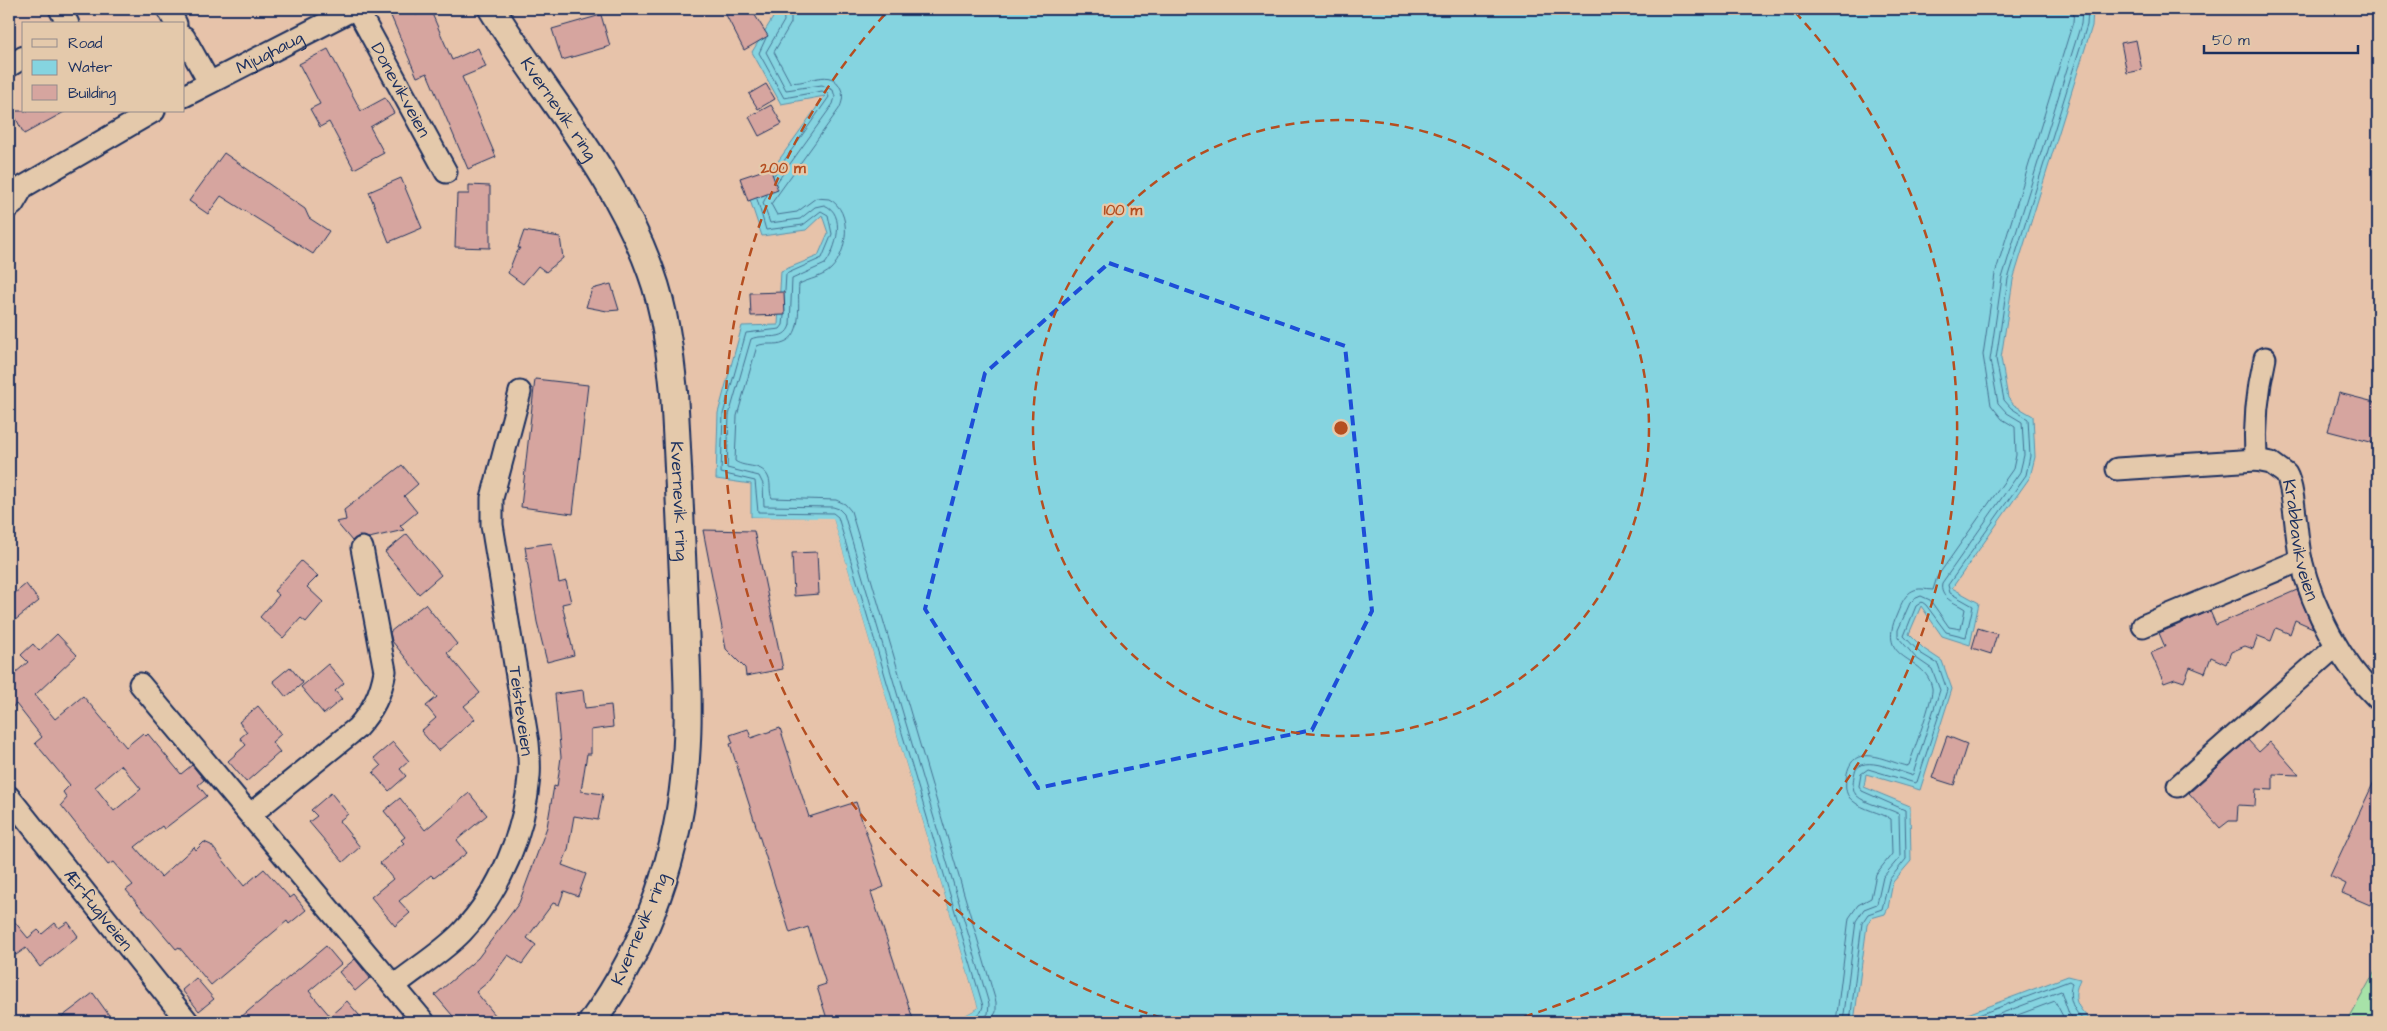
<svg xmlns="http://www.w3.org/2000/svg" width="2387" height="1031" viewBox="0 0 2387 1031" font-family="'Architects Daughter',sans-serif">
<style>
.green{fill:#a7e2a8;stroke:#618883}
.water{fill:#85d4e0;stroke:#5b92ac}
.pier{fill:#e7c3aa}
.lines{fill:none;stroke-linecap:round;stroke-linejoin:round}
.shore{stroke:#457192;stroke-width:1}
.building{fill:#d6a59f;stroke:#1b2f5e;fill-rule:evenodd}
.minor-casing{stroke:#1b2f5e;stroke-width:25}
.major-casing{stroke:#1b2f5e;stroke-width:30}
.minor{stroke:#e4c9ab;stroke-width:21}
.major{stroke:#e4c9ab;stroke-width:26}
.marked{fill:none;stroke:#1d4ed8;stroke-width:4;stroke-dasharray:10 6;stroke-linejoin:round}
.ring{fill:none;stroke:#b54e20;stroke-width:2.5;stroke-dasharray:9 6}
.labels{text-anchor:middle;dominant-baseline:central;stroke-width:4.5;stroke-linejoin:round;paint-order:stroke}
.street-label{font-size:18px;fill:#1b2f5e;stroke:#e4c9ab}
.centre{fill:#b54e20;stroke:#e4c9ab;stroke-width:2.5}
.ring-label{font-size:15px;text-anchor:middle;font-weight:bold;fill:#b54e20;stroke:#e4c9ab;stroke-width:4.5;stroke-linejoin:round;paint-order:stroke}
</style>
<rect width="100%" height="100%" fill="#e7c3aa"/>
<filter id="ink" filterUnits="userSpaceOnUse"><feTurbulence type="fractalNoise" baseFrequency=".02" numOctaves="2"/><feDisplacementMap in="SourceGraphic" scale="10" xChannelSelector="R" yChannelSelector="G"/><feConvolveMatrix kernelMatrix="1 2 1 2 8 2 1 2 1" color-interpolation-filters="sRGB"/></filter>
<g filter="url(#ink)">
<!-- green -->
<path class="green" d="M 2378,966 L 2378,1022 L 2347,1022 Z"/>
<!-- water -->
<path class="water" d="M 769,9 L 2093,9 L 2092,26 L 2013,280 L 2001,358 L 2008,398 L 2014,405 L 2033,416 L 2035,457 L 2030,477 L 1952,588 L 1979,603 L 1970,645 L 1942,636 L 1921,606 L 1909,634 L 1924,649 L 1942,661 L 1952,689 L 1920,790 L 1866,774 L 1864,787 L 1910,806 L 1911,861 L 1893,882 L 1888,908 L 1885,914 L 1871,918 L 1867,925 L 1854,1022 L 967,1022 L 965,1015 L 978,1008 L 833,519 L 751,517 L 751,484 L 716,479 L 718,413 L 742,326 L 778,325 L 781,271 L 818,256 L 828,233 L 822,215 L 806,230 L 762,236 L 750,200 L 825,96 L 781,104 L 752,52 L 774,16 Z
M 2068,976 L 2080,979 C 2071,1000 2077,1006 2092,1022 L 1953,1022 L 1957,1018 Z"/>
<!-- pier -->
<path class="pier" d="M 751,517 L 833,518 L 978,1008 L 965,1015 L 967,1022 L 964,1022 L 963,1014 L 975,1007 L 831,521 L 752,519 Z"/>
<g class="lines">
<!-- shore -->
<path class="shore" d="M 791,9 L 791,23 L 774,52 L 790,82 C 806,86 831,65 841,89 C 844,96 842,103 839,109 L 771,204 L 777,215 L 797,212 L 816,198 L 829,199 C 853,211 848,252 831,269 C 823,277 809,279 799,284 C 797,301 804,335 784,342 C 775,346 765,342 757,346 L 737,416 L 735,461 C 746,469 763,462 769,479 C 771,485 769,492 772,498 L 836,500 L 845,504 L 851,511 L 996,1002 L 996,1012 L 990,1022
M 766,38 L 759,53 L 784,98 L 822,91 L 827,93 L 829,97 L 774,175
M 777,182 L 833,104 L 835,97 L 833,90 L 822,85 L 786,90 L 766,52 L 784,21 L 783,9
M 767,195 L 763,203 L 770,223 L 800,219 L 815,207 L 824,205 C 847,213 836,250 825,264 L 792,279 L 790,325 C 785,343 764,333 751,339 L 729,415 L 727,468 L 759,476 L 763,484 L 764,506 L 833,507 L 839,509 L 844,514 L 989,1004 L 988,1014 L 977,1022
M 757,199 L 766,230 L 803,225 L 821,211 L 828,215 L 832,234 L 822,258 L 786,274 L 785,291
M 784,316 L 783,325 L 780,329 L 746,333 L 723,414 L 721,473 L 755,481 L 758,512 L 833,513 L 838,517 L 983,1006 L 981,1012 L 971,1018 L 971,1022
M 1836,1022 L 1849,918 L 1858,905 L 1871,898 L 1876,874 L 1892,854 L 1891,819 C 1880,812 1863,810 1853,801 C 1846,796 1845,788 1846,780 C 1850,741 1881,759 1906,766 L 1909,765 C 1913,752 1934,697 1932,688 C 1925,653 1875,664 1897,614 C 1902,602 1907,588 1922,589 C 1926,589 1929,590 1933,590 L 1937,577 L 2013,469 L 2016,455 L 2015,427 L 2002,419 L 1991,405 L 1983,355 L 1995,274 L 2073,22 L 2074,9
M 1843,1022 L 1856,921 L 1864,909 L 1877,904 L 1883,877 L 1900,857 L 1899,814 C 1887,807 1866,805 1856,795 C 1852,789 1853,782 1854,776 C 1857,751 1896,771 1911,775 L 1913,774 L 1940,690 L 1932,669 L 1916,658 L 1898,637 L 1898,630 L 1910,603 L 1914,599 L 1921,596 L 1930,600 L 1949,627 L 1961,629 L 1965,609 C 1955,602 1939,599 1942,583 L 2020,472 L 2024,455 L 2022,422 L 2007,413 L 1998,403 L 1990,360 L 2002,278 L 2081,24 L 2082,9
M 1850,1022 L 1862,923 L 1868,914 L 1882,909 L 1889,880 L 1906,859 L 1905,810 L 1862,791 L 1859,786 L 1861,774 L 1868,769 L 1915,783 L 1917,782 L 1947,690 L 1938,664 L 1920,653 L 1904,636 L 1916,606 L 1922,602 L 1926,605 L 1946,632 L 1966,637 L 1973,606 L 1950,593 L 1948,585 L 2026,475 L 2030,456 L 2028,419 L 2011,408 L 2004,400 L 1996,359 L 2008,279 L 2087,25 L 2088,9
M 1960,1022 L 2069,981 L 2072,983 C 2067,999 2074,1011 2085,1022
M 1978,1022 L 2061,991 L 2069,1014 L 2077,1022
M 1999,1022 L 2055,1001 L 2066,1022"/>
</g>
<!-- building -->
<path class="building" d="M 388,9 L 413,9 L 416,15 L 430,9 L 452,60 L 478,48 L 486,67 L 462,77 L 496,157 L 468,169 L 427,73 L 417,77 Z
M 723,9 L 751,9 L 768,36 L 744,50 Z
M 601,15 L 610,46 L 562,60 L 552,29 Z
M 2136,40 L 2142,70 L 2127,73 L 2121,43 Z
M 328,49 L 361,111 L 385,98 L 394,113 L 370,127 L 384,153 L 354,169 L 329,122 L 320,127 L 310,109 L 320,104 L 299,64 Z
M 766,84 L 775,99 L 758,109 L 749,94 Z
M 771,105 L 782,124 L 759,136 L 749,117 Z
M 12,111 L 66,111 L 24,134 Z
M 224,153 L 305,209 L 309,218 L 329,231 L 313,254 L 221,196 L 208,214 L 189,201 Z
M 770,168 L 778,190 L 748,201 L 740,178 Z
M 401,178 L 422,228 L 389,242 L 369,192 Z
M 469,185 L 490,186 L 490,248 L 455,247 L 457,194 L 469,194 Z
M 524,231 L 560,237 L 563,258 L 546,272 L 538,266 L 523,284 L 508,273 L 515,255 L 520,248 L 518,248 Z
M 611,284 L 619,310 L 607,311 L 586,307 L 592,289 Z
M 784,292 L 785,315 L 751,316 L 750,293 Z
M 535,379 L 588,385 L 573,514 L 521,507 Z
M 2339,393 L 2378,403 L 2378,444 L 2328,431 Z
M 402,465 L 418,484 L 404,496 L 417,512 L 400,526 L 404,530 L 369,538 L 359,536 L 352,541 L 336,522 L 346,520 L 344,510 Z
M 703,530 L 754,531 L 783,669 L 746,676 L 745,668 L 726,649 Z
M 407,534 L 441,575 L 419,594 L 385,552 Z
M 552,543 L 559,583 L 566,581 L 571,602 L 562,604 L 574,655 L 547,662 L 537,622 L 525,547 Z
M 817,552 L 819,594 L 794,596 L 792,553 Z
M 301,561 L 318,576 L 307,587 L 323,602 L 306,622 L 301,618 L 283,638 L 260,617 L 279,595 L 274,591 Z
M 26,584 L 39,601 L 9,625 L 9,598 Z
M 2297,590 L 2313,628 L 2295,620 L 2290,634 L 2276,628 L 2271,641 L 2258,636 L 2253,649 L 2245,646 L 2231,652 L 2226,664 L 2211,657 L 2205,673 L 2190,667 L 2184,682 L 2175,679 L 2164,683 L 2151,653 L 2165,647 L 2159,633 L 2210,611 L 2216,625 Z
M 425,604 L 457,644 L 447,653 L 480,693 L 464,706 L 475,719 L 438,751 L 421,731 L 436,718 L 426,706 L 437,697 L 392,641 L 390,632 Z
M 1978,628 L 1997,634 L 1991,654 L 1972,648 Z
M 57,634 L 77,655 L 35,695 L 55,719 L 83,696 L 126,747 L 143,733 L 146,736 L 148,734 L 181,774 L 192,765 L 204,780 L 198,785 L 207,796 L 164,829 L 162,826 L 135,847 L 161,877 L 194,847 L 196,850 L 204,842 L 211,845 L 244,886 L 264,869 L 290,898 L 294,895 L 306,910 L 289,924 L 287,921 L 211,985 L 179,947 L 176,949 L 126,890 L 133,885 L 113,862 L 108,865 L 61,805 L 67,798 L 63,792 L 70,785 L 35,743 L 42,737 L 16,704 L 9,710 L 9,678 L 28,662 L 21,655 L 33,644 L 39,651 ZM 121,765 L 141,789 L 114,811 L 95,787 Z
M 328,664 L 344,683 L 335,691 L 342,699 L 324,714 L 301,687 Z
M 290,667 L 303,683 L 286,697 L 273,681 Z
M 583,690 L 585,708 L 611,705 L 613,727 L 591,730 L 591,754 L 587,754 L 581,791 L 603,794 L 598,820 L 574,816 L 568,850 L 562,865 L 586,874 L 578,896 L 564,891 L 559,905 L 553,903 L 527,938 L 536,945 L 522,964 L 508,955 L 488,982 L 476,992 L 501,1022 L 458,1022 L 435,995 L 478,958 L 519,903 L 547,827 L 554,786 L 557,787 L 561,757 L 555,694 Z
M 258,706 L 281,734 L 272,742 L 280,752 L 246,782 L 228,761 L 246,745 L 240,738 L 247,732 L 239,722 Z
M 780,728 L 809,817 L 856,802 L 884,887 L 871,892 L 914,1022 L 828,1022 L 817,987 L 826,984 L 808,927 L 790,933 L 730,744 L 733,743 L 730,735 L 748,729 L 751,738 Z
M 1947,736 L 1967,744 L 1954,785 L 1932,778 Z
M 2248,740 L 2259,752 L 2270,742 L 2299,775 L 2273,774 L 2273,790 L 2256,789 L 2255,806 L 2238,805 L 2237,821 L 2229,821 L 2220,828 L 2189,793 Z
M 393,742 L 409,761 L 400,769 L 406,776 L 389,791 L 373,773 L 381,766 L 374,758 Z
M 2378,773 L 2378,886 L 2370,905 L 2342,893 L 2346,884 L 2330,876 Z
M 331,793 L 348,814 L 339,821 L 360,847 L 343,862 L 309,822 L 317,816 L 311,810 Z
M 469,793 L 487,815 L 457,840 L 467,853 L 434,878 L 431,875 L 399,901 L 410,913 L 395,926 L 371,897 L 393,879 L 380,863 L 404,843 L 401,840 L 405,837 L 384,811 L 400,798 L 425,830 Z
M 9,915 L 28,938 L 38,930 L 42,934 L 55,923 L 59,928 L 68,922 L 78,936 L 40,967 L 26,948 L 16,955 L 9,945 Z
M 326,946 L 341,964 L 309,991 L 330,1016 L 347,1001 L 365,1022 L 235,1022 Z
M 355,959 L 370,978 L 355,991 L 339,972 Z
M 196,978 L 214,999 L 199,1011 L 182,990 Z
M 93,993 L 114,1022 L 55,1022 L 79,1004 Z"/>
<g class="lines">
<defs>
<g id="minor">
<path d="M 60,9 L 68,24"/>
<path d="M 168,9 L 176,24"/>
<path id="s1" d="M 357,9 L 446,172"/>
<path d="M 184,37 L 209,82"/>
<path d="M 9,66 L 24,57"/>
<path id="s2" d="M 184,96 L 354,9"/>
<path d="M 9,207 L 13,204 L 23,187 L 154,111"/>
<path d="M 2256,460 C 2254,425 2257,392 2265,358"/>
<path id="s3" d="M 2117,469 L 2256,460 L 2271,463 L 2286,474 C 2295,489 2296,540 2301,560 C 2313,610 2341,663 2378,699"/>
<path d="M 2143,626 L 2301,560"/>
<path d="M 140,684 L 424,1022"/>
<path d="M 2178,786 L 2336,646"/>
<path id="s4" d="M 9,797 L 188,1022"/>
<path d="M 251,814 L 357,728 C 373,710 381,694 385,671 L 362,548"/>
<path d="M 394,986 C 416,968 443,952 462,932 C 500,892 525,831 529,777 C 530,766 529,754 528,743 L 492,525 L 492,498 L 520,392"/>
</g>
<g id="major">
<path id="s5" d="M 492,9 C 546,97 616,174 651,272 C 665,310 670,352 674,392 C 678,461 681,530 684,600 C 686,652 690,706 686,758 C 680,852 647,946 592,1022"/>
</g>
</defs>
<!-- minor casing -->
<use href="#minor" class="minor-casing"/>
<!-- major casing -->
<use href="#major" class="major-casing"/>
<!-- minor -->
<use href="#minor" class="minor"/>
<!-- major -->
<use href="#major" class="major"/>
</g>
</g>
<!-- marked area -->
<path class="marked" d="M 1109,263 L 1345,346 L 1372,611 L 1312,730 L 1038,788 L 925,609 L 985,373 Z"/>
<!-- distance rings -->
<g class="ring">
<circle cx="1341" cy="428" r="308"/>
<path d="M1176 1022A616 616 0 0 1 887 12M1795 12A616 616 0 0 1 1506 1022"/>
</g>
<g class="labels">
<!-- street labels -->
<g class="street-label">
<text stroke="none"><textPath href="#s2" startOffset="96">Mjughaug</textPath></text>
<text stroke="none"><textPath href="#s1" startOffset="92">Donevikveien</textPath></text>
<text stroke="none"><textPath href="#s5" startOffset="120">Kvernevik ring</textPath></text>
<text stroke="none"><textPath href="#s5" startOffset="540">Kvernevik ring</textPath></text>
<text stroke="none"><textPath href="#s3" startOffset="241">Krabbavikveien</textPath></text>
<text transform="translate(521 711) rotate(82)">Teisteveien</text>
<text stroke="none"><textPath href="#s4" startOffset="144">Ærfuglveien</textPath></text>
<text transform="translate(640 929) rotate(-67)">Kvernevik ring</text>
</g>
</g>
<circle cx="1341" cy="428" r="8" class="centre"/>
<g class="ring-label">
<text x="783" y="173">200 m</text>
<text x="1123" y="215">100 m</text>
</g>
<!-- margin -->
<rect width="2387" height="1031" fill="none" stroke="#e4c9ab" stroke-width="30"/>
<rect x="15" y="15" width="2357" height="1001" fill="none" stroke="#1b2f5e" stroke-width="2" filter="url(#ink)"/>
<!-- legend -->
<rect x="22" y="22" width="162" height="90" fill="#e4c9ab" stroke="#948b8c"/>
<rect x="32" y="39" width="25" height="8" fill="#e4c9ab" stroke="#948b8c"/>
<text x="68" y="48" font-size="15" fill="#1b2f5e">Road</text>
<rect x="32" y="60" width="25" height="15" fill="#85d4e0" stroke="#948b8c"/>
<text x="68" y="72" font-size="15" fill="#1b2f5e">Water</text>
<rect x="32" y="85" width="25" height="15" fill="#d6a59f" stroke="#948b8c"/>
<text x="68" y="98" font-size="15" fill="#1b2f5e">Building</text>
<!-- scale -->
<path d="M2204 45v8h154v-8" fill="none" stroke="#1b2f5e" stroke-width="2.5"/>
<text x="2212" y="45" font-size="15" fill="#1b2f5e" stroke="#e4c9ab" stroke-width="4" paint-order="stroke">50 m</text>
</svg>
